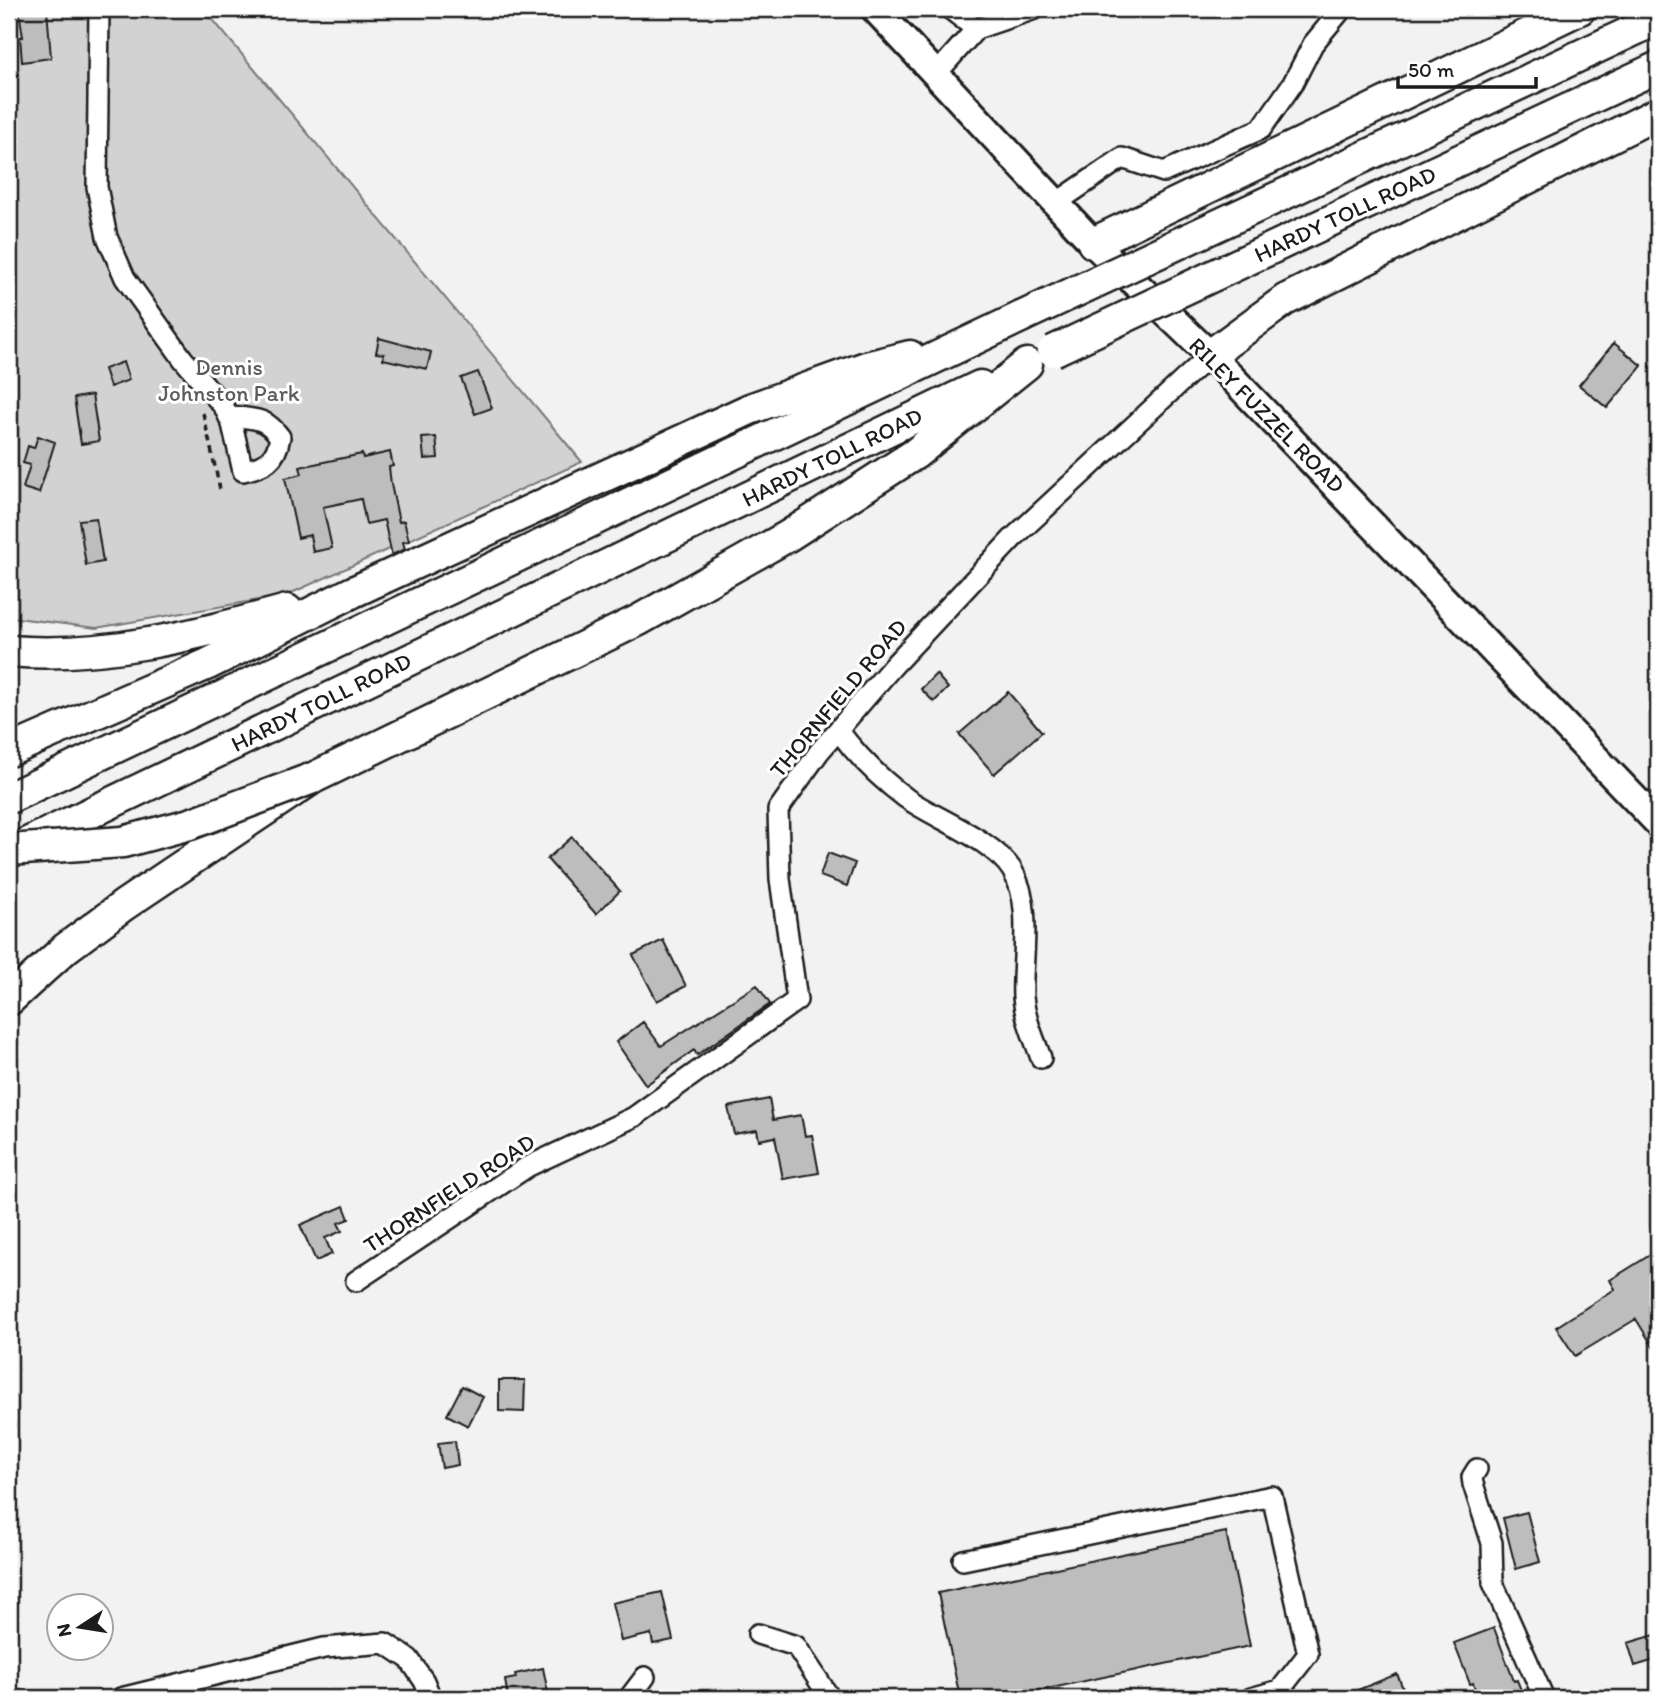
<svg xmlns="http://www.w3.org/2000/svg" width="1667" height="1707" viewBox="0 0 1667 1707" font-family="Itim,sans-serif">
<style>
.green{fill:#d2d2d2;stroke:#777;stroke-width:2}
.building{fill:#bdbdbd;stroke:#1c1c1c;stroke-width:2}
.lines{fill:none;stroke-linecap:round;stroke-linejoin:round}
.minor-casing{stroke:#1c1c1c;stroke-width:24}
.major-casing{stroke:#1c1c1c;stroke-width:32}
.highway-casing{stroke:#1c1c1c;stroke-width:35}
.path{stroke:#1c1c1c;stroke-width:3.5;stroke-dasharray:7 5;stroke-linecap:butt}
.minor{stroke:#fff;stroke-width:19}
.major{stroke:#fff;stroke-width:26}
.highway{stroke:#fff;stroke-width:30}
.highway-bridge-casing{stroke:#1c1c1c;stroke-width:35;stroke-linecap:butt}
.highway-bridge{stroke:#fff;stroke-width:30}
.labels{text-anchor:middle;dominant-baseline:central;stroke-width:6;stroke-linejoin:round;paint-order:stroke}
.street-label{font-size:23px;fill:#1c1c1c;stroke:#fff}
.park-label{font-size:23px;fill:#5c5c5c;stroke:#fff}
</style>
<rect width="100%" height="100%" fill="#f2f2f2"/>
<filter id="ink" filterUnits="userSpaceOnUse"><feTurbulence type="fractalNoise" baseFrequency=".0143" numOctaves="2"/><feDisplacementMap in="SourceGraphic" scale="14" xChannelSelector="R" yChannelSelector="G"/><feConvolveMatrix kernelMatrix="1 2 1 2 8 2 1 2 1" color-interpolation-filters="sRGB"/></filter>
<g filter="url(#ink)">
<!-- green -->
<path class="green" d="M 9,9 L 204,9 L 582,462 L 287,595 L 96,628 L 9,617 Z"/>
<!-- building -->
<path class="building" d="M 47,9 L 51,58 L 22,62 L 20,37 L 23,37 L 19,11 Z
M 379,338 L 431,352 L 427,369 L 383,359 L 384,354 L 376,353 Z
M 1614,343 L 1642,366 L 1607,408 L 1579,385 Z
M 123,362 L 129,380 L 110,387 L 104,369 Z
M 478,372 L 492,408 L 475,414 L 461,378 Z
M 92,395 L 99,441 L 81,444 L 74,398 Z
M 38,436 L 55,442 L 39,493 L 23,488 L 30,465 L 23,463 L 28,446 L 34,448 Z
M 436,437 L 438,458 L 424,459 L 422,438 Z
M 390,452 L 393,466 L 389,467 L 391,484 L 399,522 L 404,521 L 409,541 L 403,542 L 405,549 L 392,555 L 384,520 L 366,524 L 361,499 L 323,507 L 332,548 L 313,552 L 310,535 L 298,538 L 285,478 L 302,474 L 300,467 L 362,454 L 363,458 Z
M 96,518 L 103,562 L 86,565 L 79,520 Z
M 936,674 L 948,688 L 934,702 L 921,689 Z
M 1008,692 L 1042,732 L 994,774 L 959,734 Z
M 572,837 L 620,891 L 596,914 L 547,859 Z
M 828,853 L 855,863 L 847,886 L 820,876 Z
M 663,940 L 686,986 L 657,1001 L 633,955 Z
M 757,985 L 770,1004 L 697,1055 L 694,1050 L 646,1085 L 616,1042 L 643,1022 L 661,1046 Z
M 769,1099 L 773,1120 L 801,1115 L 805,1136 L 812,1135 L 819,1173 L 783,1179 L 775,1137 L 759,1140 L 757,1130 L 734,1134 L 728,1107 Z
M 344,1206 L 349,1219 L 338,1223 L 342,1231 L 325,1238 L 332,1254 L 316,1261 L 300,1225 Z
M 1658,1250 L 1658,1355 L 1636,1319 L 1575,1356 L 1556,1327 L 1615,1289 L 1610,1280 Z
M 499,1380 L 525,1380 L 524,1412 L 499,1411 Z
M 462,1386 L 483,1397 L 468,1426 L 447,1415 Z
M 455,1441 L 458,1465 L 442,1468 L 438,1443 Z
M 1527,1512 L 1540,1562 L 1516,1569 L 1503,1518 Z
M 1226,1532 L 1250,1646 L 1004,1698 L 960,1698 L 938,1593 Z
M 662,1592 L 673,1640 L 653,1644 L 651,1634 L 621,1641 L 612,1603 Z
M 1494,1628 L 1514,1681 L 1517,1680 L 1524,1698 L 1478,1698 L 1473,1683 L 1470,1684 L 1454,1643 Z
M 1658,1634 L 1658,1659 L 1635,1666 L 1628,1643 Z
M 543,1668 L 549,1698 L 508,1698 L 505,1680 L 516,1678 L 515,1674 Z
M 1397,1674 L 1407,1698 L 1338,1698 Z"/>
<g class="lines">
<defs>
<path id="minor" d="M 99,9 L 97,187 L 107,237 L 125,278 L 183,359 L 224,407 L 232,424 L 243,471 C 265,466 276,461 280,437 C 263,414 253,421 228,415
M 950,9 L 976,29
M 937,73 L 976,29 L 1035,9
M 1056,203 L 1122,158 L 1164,172 L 1261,129 L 1293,83 L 1313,44 L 1342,9
M 838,730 C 858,757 879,778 906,798 C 936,819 992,839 1012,870 C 1034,906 1021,957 1023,997 C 1025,1019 1034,1038 1041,1058
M 356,1281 L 527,1167 L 634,1117 L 797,1000 L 780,879 L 778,810 L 819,752 L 893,666 L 1013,538 L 1210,355
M 1477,1469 L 1472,1477 L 1473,1484 L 1492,1543 L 1493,1583 L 1544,1698
M 963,1560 L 1272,1496 L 1308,1654 L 1280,1690
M 758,1634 L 796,1646 L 830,1698
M 121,1698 L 324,1648 L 385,1643 L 409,1659 L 424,1681 L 431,1698
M 629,1698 L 645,1677
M 1251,1698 L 1280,1690 L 1283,1698"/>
<path id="major" d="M 875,9 L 1093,243 L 1210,355 L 1658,823"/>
<path id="highway" d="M 1411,135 L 1658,19
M 1434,172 L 1658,67
M 1093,243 L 1580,9
M 1210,355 L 1285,300 L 1658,113
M 9,651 C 103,659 197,635 287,610
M 9,751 L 208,664 L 353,592 L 750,409 L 866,367 L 910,356
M 9,798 L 1021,317
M 15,849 L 980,386
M 9,1000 L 66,948 L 124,905 L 313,778 L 639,620 L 788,536 L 915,454 L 1027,364"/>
</defs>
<!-- minor casing -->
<use href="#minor" class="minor-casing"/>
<!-- major casing -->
<use href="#major" class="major-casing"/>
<!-- highway casing -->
<use href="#highway" class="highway-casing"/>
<!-- path -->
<path class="path" d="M 203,413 L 220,489"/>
<!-- minor -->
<use href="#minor" class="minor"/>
<!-- major -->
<use href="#major" class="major"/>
<!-- highway -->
<use href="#highway" class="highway"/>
<defs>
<path id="highway-bridge" d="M 1021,317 L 1411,135
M 1053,351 L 1434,172
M 9,850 L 123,842 L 190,824 L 313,778"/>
</defs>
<!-- highway-bridge casing -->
<use href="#highway-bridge" class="highway-bridge-casing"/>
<!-- highway-bridge -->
<use href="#highway-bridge" class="highway-bridge"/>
</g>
</g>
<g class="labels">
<!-- street labels -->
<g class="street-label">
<text transform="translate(1345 214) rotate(-25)">HARDY TOLL ROAD</text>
<text transform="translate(1267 415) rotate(45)">RILEY FUZZEL ROAD</text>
<text transform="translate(832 457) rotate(-26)">HARDY TOLL ROAD</text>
<text transform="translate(838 698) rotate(-50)">THORNFIELD ROAD</text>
<text transform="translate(321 702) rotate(-26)">HARDY TOLL ROAD</text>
<text transform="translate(449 1193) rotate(-33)">THORNFIELD ROAD</text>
</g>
<!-- park labels -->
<g class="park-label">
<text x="229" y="367">Dennis<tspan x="229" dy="26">Johnston Park</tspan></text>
</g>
</g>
<!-- margin -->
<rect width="1667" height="1707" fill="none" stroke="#fff" stroke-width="35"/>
<rect x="18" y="18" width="1632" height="1672" fill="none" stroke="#1c1c1c" stroke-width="2.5" filter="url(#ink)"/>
<!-- north arrow -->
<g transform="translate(80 1627) rotate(258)"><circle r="33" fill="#ffffff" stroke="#a4a4a4" stroke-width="2"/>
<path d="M0-5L12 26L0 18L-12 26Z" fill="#1c1c1c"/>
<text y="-10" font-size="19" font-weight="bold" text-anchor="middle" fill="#1c1c1c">N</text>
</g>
<!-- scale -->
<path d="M1398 77v10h138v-10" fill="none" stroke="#1c1c1c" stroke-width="3.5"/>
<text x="1408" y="77" font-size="21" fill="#1c1c1c" stroke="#ffffff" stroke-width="5" paint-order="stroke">50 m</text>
</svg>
